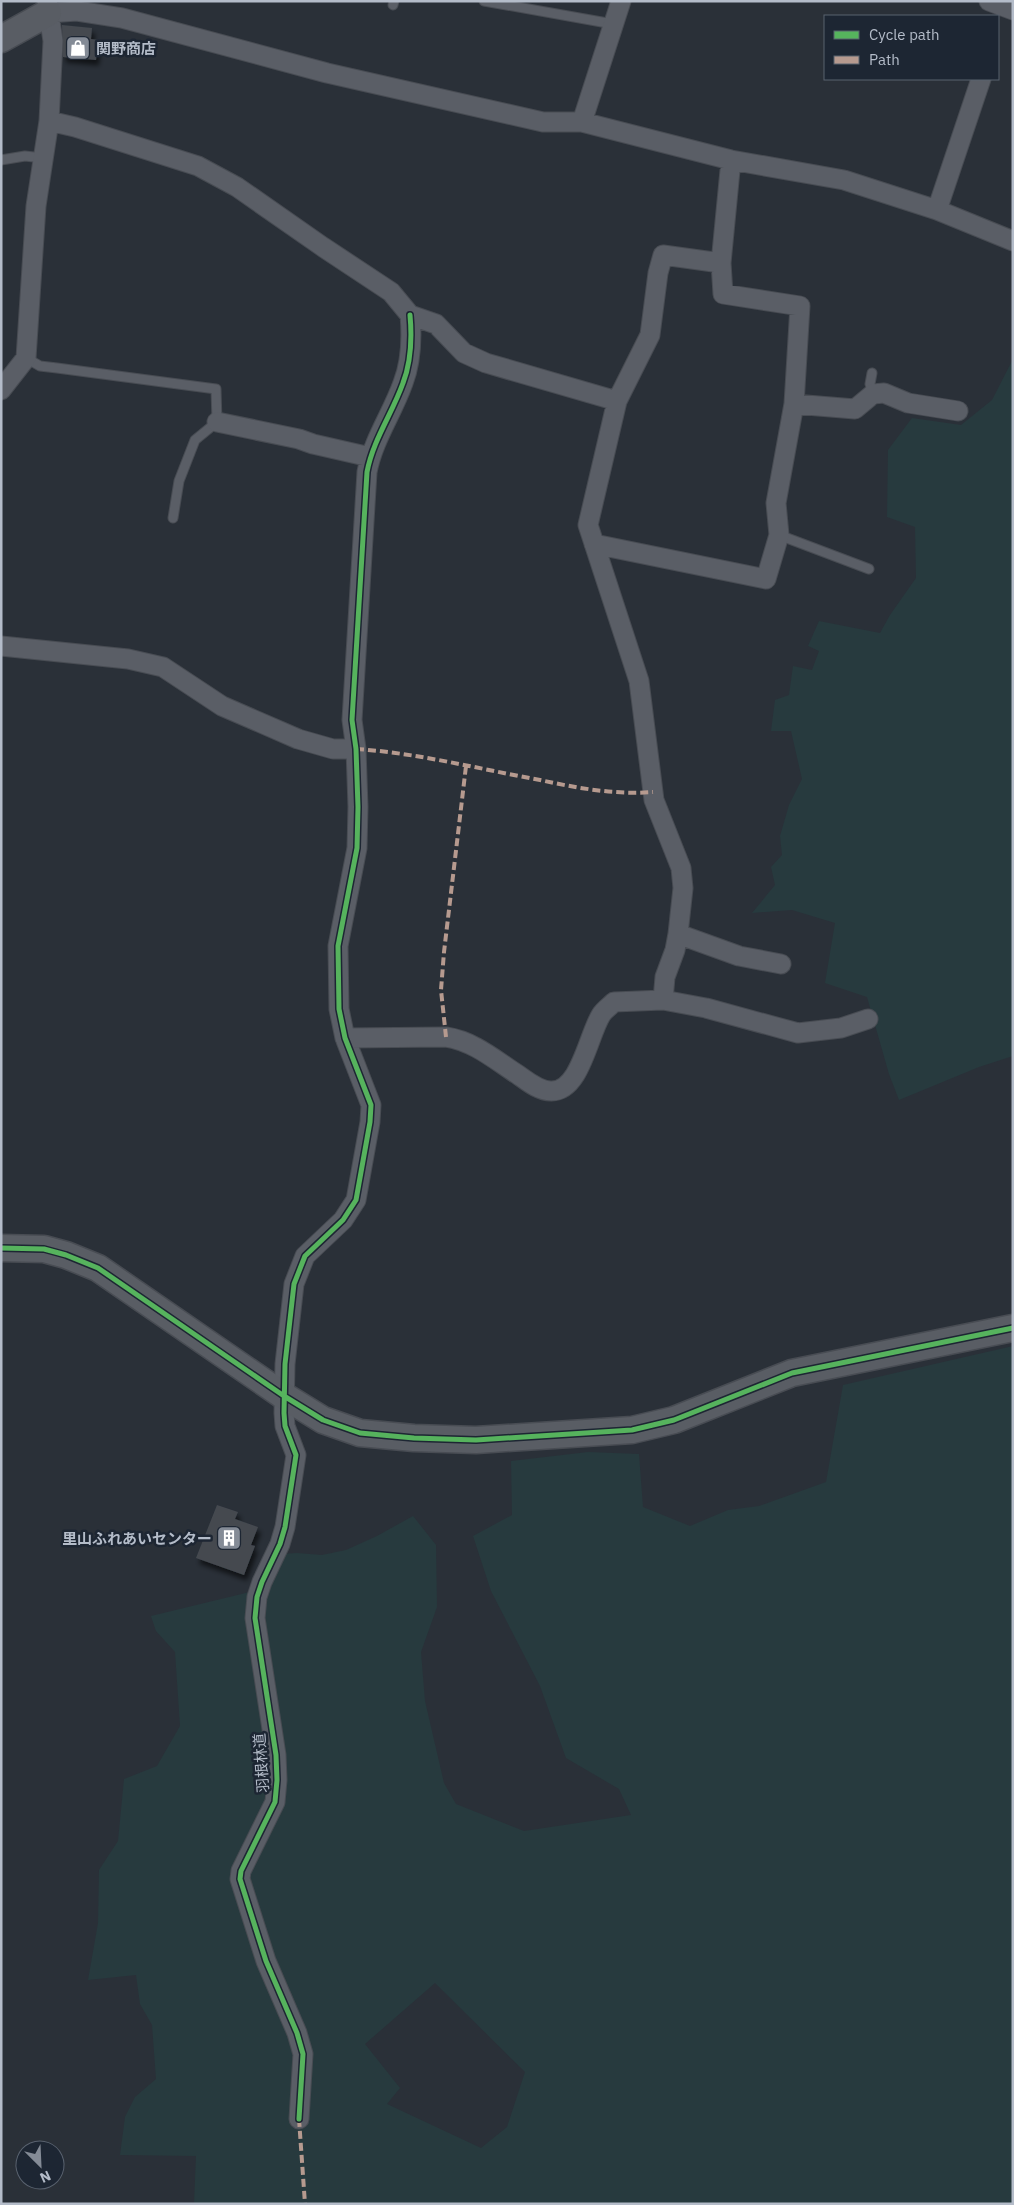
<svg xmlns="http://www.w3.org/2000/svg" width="1014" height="2205" viewBox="0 0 1014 2205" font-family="'IBM Plex Sans','Noto Sans JP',sans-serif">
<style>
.green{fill:#273a3e;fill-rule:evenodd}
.building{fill:#444950;filter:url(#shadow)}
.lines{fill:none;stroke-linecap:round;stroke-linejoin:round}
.lane-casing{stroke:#484c53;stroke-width:11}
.street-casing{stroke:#484c53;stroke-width:21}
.secondary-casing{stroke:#484c53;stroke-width:29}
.lane{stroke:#5a5e66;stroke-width:9}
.street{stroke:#5a5e66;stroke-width:19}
.secondary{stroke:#595d64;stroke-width:26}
.quiet{stroke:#b69a8f;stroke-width:4;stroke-dasharray:8 4;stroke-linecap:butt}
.cycleway-casing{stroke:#1d2633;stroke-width:8}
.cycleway{stroke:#56b35d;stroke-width:5}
.labels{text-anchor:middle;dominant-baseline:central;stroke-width:5;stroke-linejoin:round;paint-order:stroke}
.poi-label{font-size:15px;font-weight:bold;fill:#b4bcc9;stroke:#1d2633;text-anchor:start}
.street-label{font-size:15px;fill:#b4bcc9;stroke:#1d2633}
</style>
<defs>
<filter id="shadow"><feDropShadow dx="3" dy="5.5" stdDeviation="2.5" flood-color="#0009"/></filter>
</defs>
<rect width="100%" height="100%" fill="#2a3038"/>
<!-- green -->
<path class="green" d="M 1013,359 L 1013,1056 L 979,1067 L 899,1100 L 889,1074 L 867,997 L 825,983 L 835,923 L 792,910 L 752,913 L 775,885 L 771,867 L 782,855 L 780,836 L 789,805 L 802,779 L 791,731 L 771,731 L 775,700 L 789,695 L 793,666 L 812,670 L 819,651 L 808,646 L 819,621 L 880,633 L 890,615 L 916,578 L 915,527 L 887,517 L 888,450 L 912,418 L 961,425 L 992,400 Z
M 1013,1346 L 1013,2204 L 194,2204 L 196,2156 L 120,2155 L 125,2117 L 135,2097 L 156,2079 L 152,2025 L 140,2004 L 136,1975 L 88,1980 L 98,1923 L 99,1870 L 118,1841 L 124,1779 L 157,1766 L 180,1726 L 175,1652 L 156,1631 L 151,1616 L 258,1590 L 267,1555 L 297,1553 L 322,1555 L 346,1550 L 377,1536 L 413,1516 L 436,1545 L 437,1607 L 421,1652 L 425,1701 L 444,1783 L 456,1804 L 524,1831 L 631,1815 L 619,1789 L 566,1758 L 540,1686 L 491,1591 L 473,1536 L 512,1515 L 511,1461 L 588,1452 L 639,1454 L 643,1507 L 690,1526 L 728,1510 L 759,1506 L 826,1482 L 843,1385 ZM 435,1983 L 525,2072 L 507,2127 L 481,2148 L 387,2104 L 400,2088 L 365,2044 Z"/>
<!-- building -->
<path class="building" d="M 62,25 L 92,28 L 91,39 L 98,40 L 96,60 L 63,57 Z
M 217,1505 L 238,1512 L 235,1519 L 258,1527 L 251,1545 L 255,1546 L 244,1575 L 196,1558 Z"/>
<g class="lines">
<defs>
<path id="lane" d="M 484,1 L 613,24
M 393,5 L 394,1
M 1,160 L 25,156 L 43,158
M 26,358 L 40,366 L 57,368 L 216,389 L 217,422 L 195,440 L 179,481 L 173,518
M 872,373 L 870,384 L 873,394
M 779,535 L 869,569"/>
<path id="street" d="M 989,1 L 1013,10
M 48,13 L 77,11 L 122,18 L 327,73 L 543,122 L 582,122 L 731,160 L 844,180 L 937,210 L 1013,241
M 49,121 L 75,127 L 198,166 L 237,187 L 323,247 L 391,292 L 410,315 L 436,324 L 464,353 L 486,363 L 617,401
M 582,122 L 621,1
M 937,210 L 981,79
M 1,390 L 26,358 L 36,206 L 49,121 L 53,41 L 47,1
M 794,404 L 855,409 L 873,394 L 884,393 L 908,403 L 958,411
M 217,422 L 299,439 L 313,444 L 370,457
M 594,544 L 766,579 L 779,535 L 776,503 L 794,404 L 800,306 L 723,294 L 721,263 L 731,160
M 1,646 L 128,659 L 163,667 L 222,706 L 298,739 L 333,749 L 356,749
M 678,934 L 739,956 L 781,964
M 663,1000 L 665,977 L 675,950 L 678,934 L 683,888 L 681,868 L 654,800 L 639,681 L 588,525 L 617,401 L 650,335 L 658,273 L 663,255 L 721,263
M 345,1038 L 446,1037 C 473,1041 494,1059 517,1074 C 526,1080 538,1091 551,1091 C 580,1092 588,1036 601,1015 C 604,1010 610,1006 614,1002 L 663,1000 L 706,1008 L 798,1033 L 841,1028 L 868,1019
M 299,2119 L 303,2054 L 297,2033 L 266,1961 L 240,1879 L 241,1871 L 275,1802 L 277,1780 L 276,1755 L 255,1618 L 257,1597 L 262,1582 L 280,1544 L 285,1527 L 296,1455 L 285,1426 L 284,1413 L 285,1364 L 294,1284 L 305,1256 L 343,1220 L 356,1200 L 370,1122 L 371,1105 L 345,1038 L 339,1009 L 338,946 L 357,848 L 358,807 L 356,749 L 352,720 L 367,472 C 373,440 392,414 403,383 C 411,362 412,337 410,315"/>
<path id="secondary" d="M 1,39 L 48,13
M 1,1248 L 44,1249 L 66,1255 L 98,1268 L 284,1396 L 323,1420 L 360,1433 L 414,1438 L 476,1440 L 632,1430 L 674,1420 L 792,1373 L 1013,1328"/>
</defs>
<!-- lane casing -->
<use href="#lane" class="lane-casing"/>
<!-- street casing -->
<use href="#street" class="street-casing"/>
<!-- secondary casing -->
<use href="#secondary" class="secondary-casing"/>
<!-- lane -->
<use href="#lane" class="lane"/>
<!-- street -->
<use href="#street" class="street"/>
<!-- secondary -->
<use href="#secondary" class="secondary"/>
<!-- quiet -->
<path class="quiet" d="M 356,749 C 418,753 479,769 540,780 C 577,788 614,795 653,792
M 446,1037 L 441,990 L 444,952 L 466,766
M 299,2119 L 305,2204"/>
<defs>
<path id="cycleway" d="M 1,1248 L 44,1249 L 66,1255 L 98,1268 L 284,1396 L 323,1420 L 360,1433 L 414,1438 L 476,1440 L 632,1430 L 674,1420 L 792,1373 L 1013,1328
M 299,2119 L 303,2054 L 297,2033 L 266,1961 L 240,1879 L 241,1871 L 275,1802 L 277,1780 L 276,1755 L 255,1618 L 257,1597 L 262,1582 L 280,1544 L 285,1527 L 296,1455 L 285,1426 L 284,1413 L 285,1364 L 294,1284 L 305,1256 L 343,1220 L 356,1200 L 370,1122 L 371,1105 L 345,1038 L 339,1009 L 338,946 L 357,848 L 358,807 L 356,749 L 352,720 L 367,472 C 373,440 392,414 403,383 C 411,362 412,337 410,315"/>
</defs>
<!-- cycleway casing -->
<use href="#cycleway" class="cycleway-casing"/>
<!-- cycleway -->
<use href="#cycleway" class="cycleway"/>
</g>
<!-- icons -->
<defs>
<symbol id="shop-square" viewBox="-11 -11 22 22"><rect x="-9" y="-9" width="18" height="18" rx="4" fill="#848b96" stroke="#1d2633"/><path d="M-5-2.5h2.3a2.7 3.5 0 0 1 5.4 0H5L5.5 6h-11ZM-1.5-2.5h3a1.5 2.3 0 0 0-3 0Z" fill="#fff"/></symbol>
<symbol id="building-square" viewBox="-11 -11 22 22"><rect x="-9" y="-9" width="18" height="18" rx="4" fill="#848b96" stroke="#1d2633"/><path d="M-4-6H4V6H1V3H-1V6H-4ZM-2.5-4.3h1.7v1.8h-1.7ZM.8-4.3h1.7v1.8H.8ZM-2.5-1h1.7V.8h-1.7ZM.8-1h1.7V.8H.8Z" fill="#fff"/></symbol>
</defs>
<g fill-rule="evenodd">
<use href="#shop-square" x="64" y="34" width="28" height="28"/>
<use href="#building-square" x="215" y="1524" width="28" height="28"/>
</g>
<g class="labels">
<!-- poi labels -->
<g class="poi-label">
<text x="96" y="48">関野商店</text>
<text x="212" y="1538" text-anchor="end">里山ふれあいセンター</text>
</g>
<!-- street labels -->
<g class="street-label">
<text transform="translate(261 1763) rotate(-94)">羽根林道</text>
</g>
</g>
<!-- border -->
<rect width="1014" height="2205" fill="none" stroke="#b4bcc9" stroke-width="5"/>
<!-- legend -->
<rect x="824" y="15" width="175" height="65" fill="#1d2633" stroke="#59626f"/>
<rect x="834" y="31" width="25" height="8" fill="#56b35d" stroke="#59626f"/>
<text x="869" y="40" font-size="15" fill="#b4bcc9">Cycle path</text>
<rect x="834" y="56" width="25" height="8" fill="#b69a8f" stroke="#59626f"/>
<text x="869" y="65" font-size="15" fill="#b4bcc9">Path</text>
<!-- north arrow -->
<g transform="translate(40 2165) rotate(156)"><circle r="24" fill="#1d2633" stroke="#59626f"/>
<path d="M0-4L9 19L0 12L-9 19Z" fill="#848b96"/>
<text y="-8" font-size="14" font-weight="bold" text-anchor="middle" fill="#b4bcc9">N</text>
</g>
</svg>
